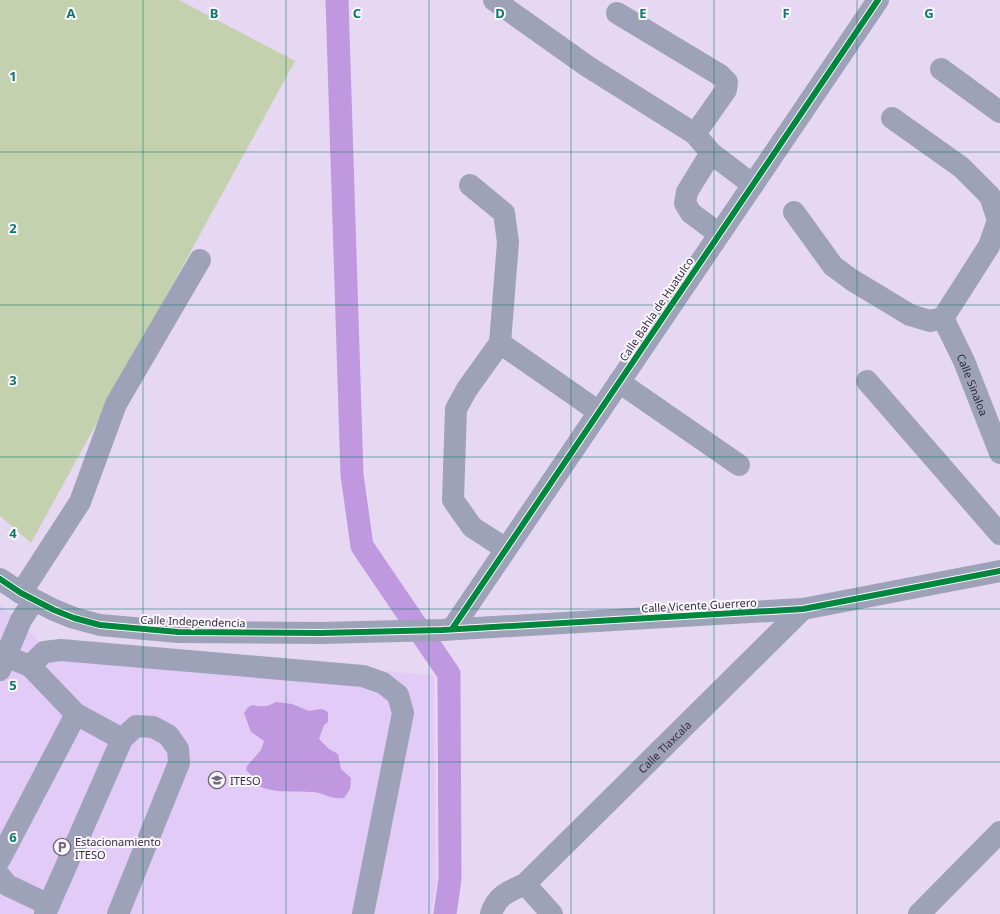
<svg xmlns="http://www.w3.org/2000/svg" width="1000" height="914" viewBox="0 0 1000 914" font-family="'Noto Sans',sans-serif">
<style>
.built{fill:#e2cbf6}
.green{fill:#c3d1af}
.water{fill:#bf98df}
.lines{fill:none;stroke-linecap:round;stroke-linejoin:round}
.canal{stroke:#bf98df;stroke-width:23}
.minor{stroke:#9ea2b8;stroke-width:22}
.cycleway-casing{stroke:#fbf8fd;stroke-width:8}
.cycleway{stroke:#00873e;stroke-width:6}
.grid{fill:none;stroke:#0f766e;stroke-width:1;stroke-opacity:0.55}
.labels{text-anchor:middle;dominant-baseline:central;stroke-width:4;stroke-linejoin:round;paint-order:stroke}
.street-label{font-size:11px;fill:#362b3f;stroke:#fbf8fd}
.poi-label{font-size:11px;fill:#362b3f;stroke:#fbf8fd;text-anchor:start}
.grid-label{font-size:13px;text-anchor:middle;font-weight:bold;fill:#0f766e;stroke:#fbf8fd;stroke-width:4;stroke-linejoin:round;paint-order:stroke}
</style>
<rect width="100%" height="100%" fill="#e6d8f3"/>
<!-- built -->
<path class="built" d="M 0,605 L 44,645 L 434,675 L 436,885 L 431,914 L 0,914 Z"/>
<!-- green -->
<path class="green" d="M 0,0 L 179,0 L 295,61 L 31,543 L 0,516 Z"/>
<!-- water -->
<path class="water" d="M 276,702 L 292,704 L 309,711 L 320,709 L 325,710 L 328,713 L 328,722 L 324,725 L 319,739 L 329,749 L 338,754 L 341,769 L 351,778 L 350,789 L 344,798 C 331,800 325,793 313,792 C 294,791 267,794 252,782 L 255,779 L 246,770 L 247,766 L 261,750 L 264,741 L 251,732 L 244,713 C 252,700 255,708 266,706 C 269,706 273,703 276,702 Z"/>
<g class="lines">
<!-- canal -->
<path class="canal" d="M 337,0 L 352,475 L 362,546 L 449,674 L 450,879 L 445,914"/>
<!-- minor -->
<g class="minor">
<path d="M 494,0 L 587,66 L 695,134 L 711,153 L 687,192 L 685,203 L 691,213 L 719,234"/>
<path d="M 617,13 L 720,75 L 727,82 L 726,90 L 695,134"/>
<path d="M 941,69 L 1000,112"/>
<path d="M 711,153 L 753,185"/>
<path d="M 470,185 L 504,213 L 508,242 L 500,343"/>
<path d="M 794,212 L 833,266 L 852,280 L 910,315 L 930,321 L 943,318 L 989,246 L 998,220 L 990,196 L 961,167 L 892,118"/>
<path id="s1" d="M 943,318 L 964,361 L 1000,453"/>
<path d="M 867,381 L 1000,534"/>
<path d="M 619,382 L 739,465"/>
<path d="M 506,549 L 472,527 L 453,500 L 456,409 L 467,389 L 500,343 L 599,412"/>
<path d="M 0,579 L 21,593 L 54,610 L 74,618 L 100,625 L 178,632 L 321,633 L 442,630 L 803,609 L 1000,571"/>
<path d="M 21,593 L 80,502 L 116,404 L 200,260"/>
<path d="M 452,629 L 878,0"/>
<path d="M 0,654 L 30,666 L 76,714 L 122,739 L 136,726 L 153,727 L 168,735 L 178,749 L 179,763 L 118,914"/>
<path d="M 30,666 L 44,652 L 61,650 L 363,676 L 383,683 L 398,695 L 403,713 L 363,914"/>
<path d="M 0,670 L 21,620 L 34,600"/>
<path d="M 0,859 L 76,714"/>
<path d="M 0,876 L 7,885 L 49,905"/>
<path d="M 525,884 L 552,914"/>
<path d="M 45,914 L 122,739"/>
<path id="s2" d="M 491,914 C 496,896 509,891 525,884 L 803,609"/>
<path d="M 919,914 L 1000,832"/>
</g>
<defs>
<path id="cycleway" d="M 0,579 L 21,593 L 54,610 L 74,618 L 100,625 L 178,632 L 321,633 L 442,630 L 803,609 L 1000,571
M 452,629 L 878,0"/>
</defs>
<!-- cycleway casing -->
<use href="#cycleway" class="cycleway-casing"/>
<!-- cycleway -->
<use href="#cycleway" class="cycleway"/>
</g>
<!-- grid -->
<path class="grid" d="M 143,0 L 143,914M 286,0 L 286,914M 429,0 L 429,914M 571,0 L 571,914M 714,0 L 714,914M 857,0 L 857,914M 0,152 L 1000,152M 0,305 L 1000,305M 0,457 L 1000,457M 0,609 L 1000,609M 0,762 L 1000,762"/>
<!-- icons -->
<defs>
<symbol id="university-ring" viewBox="-11 -11 22 22"><circle r="9.5" fill="#fbf8fd" stroke="#74687e" stroke-width="1.5"/><path d="M0-5L7-2L0 1L-7-2ZM-4 1L0 2.5L4 1V4Q0 6-4 4Z" fill="#74687e"/></symbol>
<symbol id="parking-ring" viewBox="-11 -11 22 22"><circle r="9.5" fill="#fbf8fd" stroke="#74687e" stroke-width="1.5"/><path d="M-3.5-5.5H1a3.5 3.5 0 0 1 0 7H-1V5.5H-3.5ZM-1-3.4V-.6H.8a1.4 1.4 0 0 0 0-2.8Z" fill="#74687e"/></symbol>
</defs>
<g fill-rule="evenodd">
<use href="#university-ring" x="207" y="770" width="20" height="20"/>
<use href="#parking-ring" x="52" y="837" width="20" height="20"/>
</g>
<g class="labels">
<!-- street labels -->
<g class="street-label">
<text transform="translate(656 309) rotate(-56)">Calle Bahía de Huatulco</text>
<text stroke="none"><textPath href="#s1" startOffset="73">Calle Sinaloa</textPath></text>
<text transform="translate(699 605) rotate(-3)">Calle Vicente Guerrero</text>
<text transform="translate(193 621) rotate(2)">Calle Independencia</text>
<text stroke="none"><textPath href="#s2" startOffset="243">Calle Tlaxcala</textPath></text>
</g>
<!-- poi labels -->
<g class="poi-label">
<text x="230" y="780">ITESO</text>
<text x="75" y="841">Estacionamiento<tspan x="75" dy="13">ITESO</tspan></text>
</g>
</g>
<g class="grid-label">
<text x="71" y="18">A</text>
<text x="214" y="18">B</text>
<text x="357" y="18">C</text>
<text x="500" y="18">D</text>
<text x="643" y="18">E</text>
<text x="786" y="18">F</text>
<text x="929" y="18">G</text>
<text x="13" y="81">1</text>
<text x="13" y="233">2</text>
<text x="13" y="385">3</text>
<text x="13" y="538">4</text>
<text x="13" y="690">5</text>
<text x="13" y="842">6</text>
</g>
</svg>
